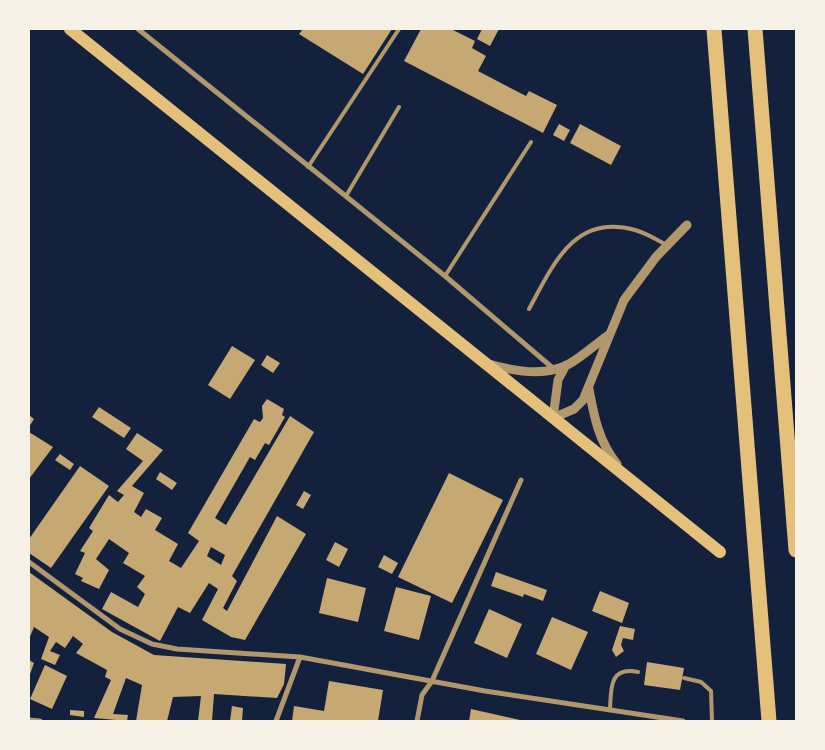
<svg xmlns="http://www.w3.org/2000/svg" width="825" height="750" viewBox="0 0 825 750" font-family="'Alegreya Sans',sans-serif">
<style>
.building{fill:#c6a872;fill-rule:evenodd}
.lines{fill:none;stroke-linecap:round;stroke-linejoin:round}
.service{stroke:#b1986c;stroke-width:4}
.minor{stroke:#b1986c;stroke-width:5}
.tertiary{stroke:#b1986c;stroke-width:9}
.primary{stroke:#e5c07b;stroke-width:12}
.motorway{stroke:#e5c07b;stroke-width:15}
</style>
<rect width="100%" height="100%" fill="#14213d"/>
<!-- building -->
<path class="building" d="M 303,29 L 392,29 L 363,74 L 299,34 Z
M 421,29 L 451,29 L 475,41 L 472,48 L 486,56 L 478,71 L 526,96 L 529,91 L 557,105 L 543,133 L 404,61 Z
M 482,29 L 499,29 L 490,46 L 477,39 Z
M 559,124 L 570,130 L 564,141 L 553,135 Z
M 580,124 L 621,146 L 611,165 L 570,143 Z
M 232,346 L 255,360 L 230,399 L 208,385 Z
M 267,355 L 280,363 L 273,373 L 261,365 Z
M 267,399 L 284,409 L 282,415 L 285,417 L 269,445 L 265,443 L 255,460 L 250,457 L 215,518 L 226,525 L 290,416 L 314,432 L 232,576 L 237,581 L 223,608 L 227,611 L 277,516 L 306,534 L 245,640 L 231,637 L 202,620 L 218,589 L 209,583 L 190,613 L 178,607 L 160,641 L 102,609 L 111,592 L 138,607 L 145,594 L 137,587 L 145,576 L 123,563 L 129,553 L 109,539 L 96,559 L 109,570 L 99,589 L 81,581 L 83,578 L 75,574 L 85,553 L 80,551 L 93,531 L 89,528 L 109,495 L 118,502 L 124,495 L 117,491 L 143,461 L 126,449 L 137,433 L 163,450 L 132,486 L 144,493 L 134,512 L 141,517 L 146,509 L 162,518 L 155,530 L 178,544 L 169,561 L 181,568 L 199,541 L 188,533 L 254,419 L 260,422 L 263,418 L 262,406 ZM 211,547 L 225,555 L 221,565 L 207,556 Z
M 99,407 L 131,428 L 124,438 L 92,417 Z
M 29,415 L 34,419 L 29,427 Z
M 29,432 L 53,447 L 29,479 Z
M 60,454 L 74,464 L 70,470 L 55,460 Z
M 80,466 L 109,486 L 51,568 L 29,553 L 29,539 Z
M 160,472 L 177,483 L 172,490 L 156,479 Z
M 449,473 L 503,500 L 452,603 L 398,577 Z
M 304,491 L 311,495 L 303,509 L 296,505 Z
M 335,542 L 348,549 L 339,567 L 326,560 Z
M 384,555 L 398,563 L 392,574 L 378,567 Z
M 29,572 L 112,632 L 154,655 L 286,664 L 284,684 L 277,698 L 214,694 L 212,721 L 198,721 L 201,696 L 173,697 L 167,721 L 136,721 L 142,685 L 126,678 L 113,714 L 128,715 L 127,721 L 94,718 L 111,680 L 105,677 L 107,670 L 76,653 L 83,644 L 73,636 L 65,648 L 56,642 L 50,651 L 60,655 L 55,665 L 41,659 L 49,637 L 34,627 L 29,639 Z
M 496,572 L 547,590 L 543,601 L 524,594 L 523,597 L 491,586 Z
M 327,578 L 366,588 L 358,622 L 319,613 Z
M 396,587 L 431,596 L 419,640 L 384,631 Z
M 600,591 L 629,603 L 622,623 L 592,611 Z
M 489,609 L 522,624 L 507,658 L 474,643 Z
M 552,617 L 588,632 L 571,670 L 536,654 Z
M 620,626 L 635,629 L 633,640 L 623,638 L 621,645 L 624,651 L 616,657 L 612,650 Z
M 29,660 L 34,663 L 29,677 Z
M 647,662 L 684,668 L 680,690 L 644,685 Z
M 45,665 L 67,676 L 52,709 L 30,699 Z
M 329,681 L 383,690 L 378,721 L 292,721 L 294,706 L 324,711 Z
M 232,706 L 243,708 L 242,721 L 230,721 Z
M 471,709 L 520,720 L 520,721 L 469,721 Z
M 70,710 L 84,711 L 84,717 L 70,715 Z"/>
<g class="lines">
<!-- service -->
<path class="service" d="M 308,167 L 399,29
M 346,196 L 399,107
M 445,276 L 531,142
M 529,309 C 553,265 574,213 635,230 C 646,233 657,240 667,245
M 684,678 L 701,682 L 711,691 L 712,721
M 610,710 C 611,689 609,666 638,672"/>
<!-- minor -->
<path class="minor" d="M 138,29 L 445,276 L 554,369
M 29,562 L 120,629 L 152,644 L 177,649 L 300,657 L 485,691 L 683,721
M 29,720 L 40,721
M 276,721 L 300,657
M 417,721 L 422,695 L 432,681 L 521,480"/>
<!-- tertiary -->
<path class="tertiary" d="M 489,364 C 513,371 546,377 569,364 C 583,356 597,343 610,334
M 566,365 L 558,380 L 553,418 L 574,409 L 583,400 L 624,300 L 656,257 L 687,225
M 589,389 C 594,417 599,442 617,464"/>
<!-- primary -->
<path class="primary" d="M 70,29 L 720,552"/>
<!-- motorway -->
<path class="motorway" d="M 714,29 L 769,721
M 755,29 L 796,550"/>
</g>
<!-- border -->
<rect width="825" height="750" fill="none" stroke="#f6f1e7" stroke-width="60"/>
</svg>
